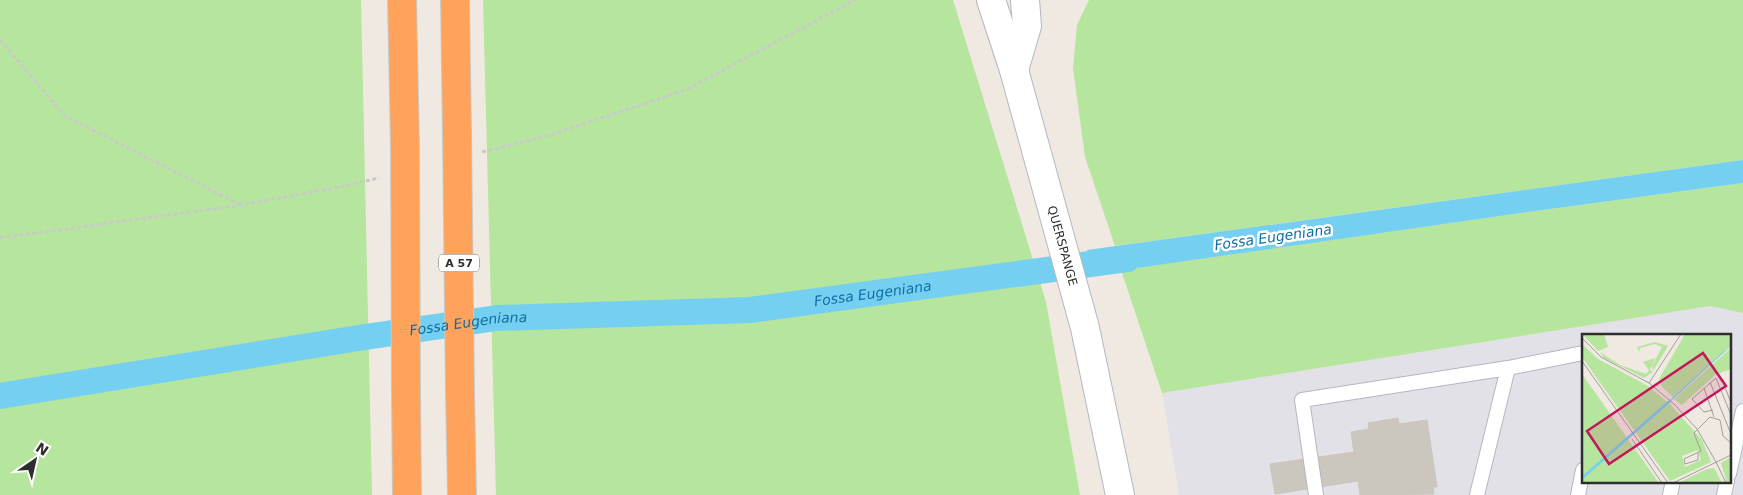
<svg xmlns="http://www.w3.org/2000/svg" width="1743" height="495" viewBox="0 0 1743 495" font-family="'DejaVu Sans',sans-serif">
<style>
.industrial{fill:#e3e1e8;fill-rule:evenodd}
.green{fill:#b6e59e}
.water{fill:#75cff0}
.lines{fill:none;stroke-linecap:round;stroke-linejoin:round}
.canal{stroke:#75cff0;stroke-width:26}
.building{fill:#cbc7bf;stroke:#cbc5ba}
.service-casing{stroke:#b4b7c1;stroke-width:16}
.tertiary-casing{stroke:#b4b7c1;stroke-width:30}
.motorway-casing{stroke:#c9c9c9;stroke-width:30}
.path{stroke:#c9c9c9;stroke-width:3;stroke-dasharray:4 2.5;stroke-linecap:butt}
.service{stroke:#fff;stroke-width:14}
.tertiary{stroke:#fff;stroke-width:28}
.motorway{stroke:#ffa35c;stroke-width:28}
.motorway-bridge-casing{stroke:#c9c9c9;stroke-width:30;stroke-linecap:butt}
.motorway-bridge{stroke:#ffa35c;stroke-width:28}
.labels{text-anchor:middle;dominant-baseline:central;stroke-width:5;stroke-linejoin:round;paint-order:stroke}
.shield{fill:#fff;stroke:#6d6d6d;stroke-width:1}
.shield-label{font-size:11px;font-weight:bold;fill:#2e2e2e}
.street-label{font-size:12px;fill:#2e2e2e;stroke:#fff}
.water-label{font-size:14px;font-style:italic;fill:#0d6fa3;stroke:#fff}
.inset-river{fill:none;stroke:#75cff0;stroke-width:2.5}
.inset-road{fill:none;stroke:#a29e99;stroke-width:1}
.view{fill:#c2185b;fill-opacity:0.15;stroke:#c2185b;stroke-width:2.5}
.inset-edge{fill:none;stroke:#2e2e2e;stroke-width:2.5}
</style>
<rect width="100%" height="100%" fill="#efe9e1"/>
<!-- industrial -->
<path class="industrial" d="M 1710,306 L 1743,313 L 1743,495 L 1179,495 L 1162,393 ZM 1583,335 L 1729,335 L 1729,481 L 1583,481 Z"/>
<!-- green -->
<path class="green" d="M 0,0 L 361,0 L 372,495 L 0,495 Z
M 483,0 L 953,0 L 1046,302 L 1080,495 L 496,495 Z
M 1089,0 L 1743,0 L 1743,160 L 1115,246 L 1085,157 L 1073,68 L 1077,25 Z
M 1743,183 L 1743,313 L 1710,306 L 1162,393 L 1121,270 L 1528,212 Z"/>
<!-- water -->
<path class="water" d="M 1743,160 L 1743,183 L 1528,212 L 1095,274 L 1087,250 Z"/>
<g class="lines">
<!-- canal -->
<path class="canal" id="s1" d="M 0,396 L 365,337 L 497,318 L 750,310 L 1127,259"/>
</g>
<!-- building -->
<path class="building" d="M 1398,418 L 1399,424 L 1427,420 L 1437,487 L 1433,487 L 1434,494 L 1360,495 L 1351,432 L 1369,429 L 1368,423 Z
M 1354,452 L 1358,481 L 1275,494 L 1270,464 Z"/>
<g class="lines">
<defs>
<path id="service" d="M 1729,474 L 1743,411
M 1316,495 L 1302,400 L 1508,368 L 1583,353
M 1477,495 L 1508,368
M 1578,495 L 1583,470
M 1670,495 L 1673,481
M 1724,495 L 1727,481"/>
<g id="tertiary">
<path id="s2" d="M 991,0 L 1014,70 L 1085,328 L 1120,495"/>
<path d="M 1014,70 L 1027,26 L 1025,0"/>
</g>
<path id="motorway" d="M 402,0 L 405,146
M 455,0 L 457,133
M 460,393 L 462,495
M 406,395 L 407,495"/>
</defs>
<!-- service casing -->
<use href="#service" class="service-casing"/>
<!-- tertiary casing -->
<use href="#tertiary" class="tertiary-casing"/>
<!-- motorway casing -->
<use href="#motorway" class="motorway-casing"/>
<!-- path -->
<path class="path" d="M 0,40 L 65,116 L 241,205
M 482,152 L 550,135 L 688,89 L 855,0
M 0,238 L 241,205 L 349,185 L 379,178"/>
<!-- service -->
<use href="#service" class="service"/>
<!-- tertiary -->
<use href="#tertiary" class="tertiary"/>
<!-- motorway -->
<use href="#motorway" class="motorway"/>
<defs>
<path id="motorway-bridge" d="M 457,133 L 460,393
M 405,146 L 406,395"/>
</defs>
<!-- motorway-bridge casing -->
<use href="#motorway-bridge" class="motorway-bridge-casing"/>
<!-- motorway-bridge -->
<use href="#motorway-bridge" class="motorway-bridge"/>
</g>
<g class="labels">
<!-- shield labels -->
<rect class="shield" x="439" y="254.5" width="40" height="17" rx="4"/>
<g class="shield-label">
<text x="459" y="263">A 57</text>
</g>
<!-- street labels -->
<g class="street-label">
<text stroke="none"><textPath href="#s2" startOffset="256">QUERSPANGE</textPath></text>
</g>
<!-- water labels -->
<g class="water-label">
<text transform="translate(1273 237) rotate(-8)">Fossa Eugeniana</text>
<text stroke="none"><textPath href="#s1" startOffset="880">Fossa Eugeniana</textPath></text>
<text stroke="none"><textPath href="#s1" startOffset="474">Fossa Eugeniana</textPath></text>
</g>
</g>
<!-- overview -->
<g transform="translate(1582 334)">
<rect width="149" height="149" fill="#efe9e1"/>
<path d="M 0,0 L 22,0 L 26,13 L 16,17 ZM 103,0 L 149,0 L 149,12 L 91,63 L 80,53 L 77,45 ZM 73,8 L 86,12 L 71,37 L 70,32 L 80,13 L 73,10 L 58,14 L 57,18 L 55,13 ZM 0,10 L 16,25 L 66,52 L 88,70 L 120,106 L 129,128 L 88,147 L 0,23 ZM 116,116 L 119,126 L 103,133 L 100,122 ZM 149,14 L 149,35 L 133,41 L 100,71 L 92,65 ZM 18,18 L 38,31 L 64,40 L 67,36 L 61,28 L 73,24 L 68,36 L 71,38 L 62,44 L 22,24 ZM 0,40 L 77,149 L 0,149 ZM 149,123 L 149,149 L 145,149 L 139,129 ZM 132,134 L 140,149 L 96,149 L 125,135 Z" fill="#b6e59e" fill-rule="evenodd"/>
<path d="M 149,12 L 90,66 L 89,65 L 140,19 Z" fill="#75cff0"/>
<path class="inset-river" d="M 0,144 L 89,66"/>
<path class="inset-road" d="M 0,4 L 19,23 L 67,49 L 92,70 L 115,95 L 134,128M 0,27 L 86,149M 140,45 L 149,69M 128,48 L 149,100M 67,49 L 99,0M 122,54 L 132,83M 131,76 L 122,78 L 110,65 L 134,44 L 149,81M 50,105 L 80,149M 116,119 L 116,126 L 103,130 L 102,125 L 119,117 L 112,99 L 128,83 L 138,86 L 141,102 L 149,109M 134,128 L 144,149M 91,149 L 149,121"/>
<path class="view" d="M 121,19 L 144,52 L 27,130 L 5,97 Z"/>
<rect width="149" height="149" class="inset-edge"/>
</g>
<!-- north arrow -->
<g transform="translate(35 460) rotate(34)" stroke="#ffffff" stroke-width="4" paint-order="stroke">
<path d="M0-4L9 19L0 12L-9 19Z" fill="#2e2e2e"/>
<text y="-8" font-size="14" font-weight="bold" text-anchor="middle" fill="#2e2e2e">N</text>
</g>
</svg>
